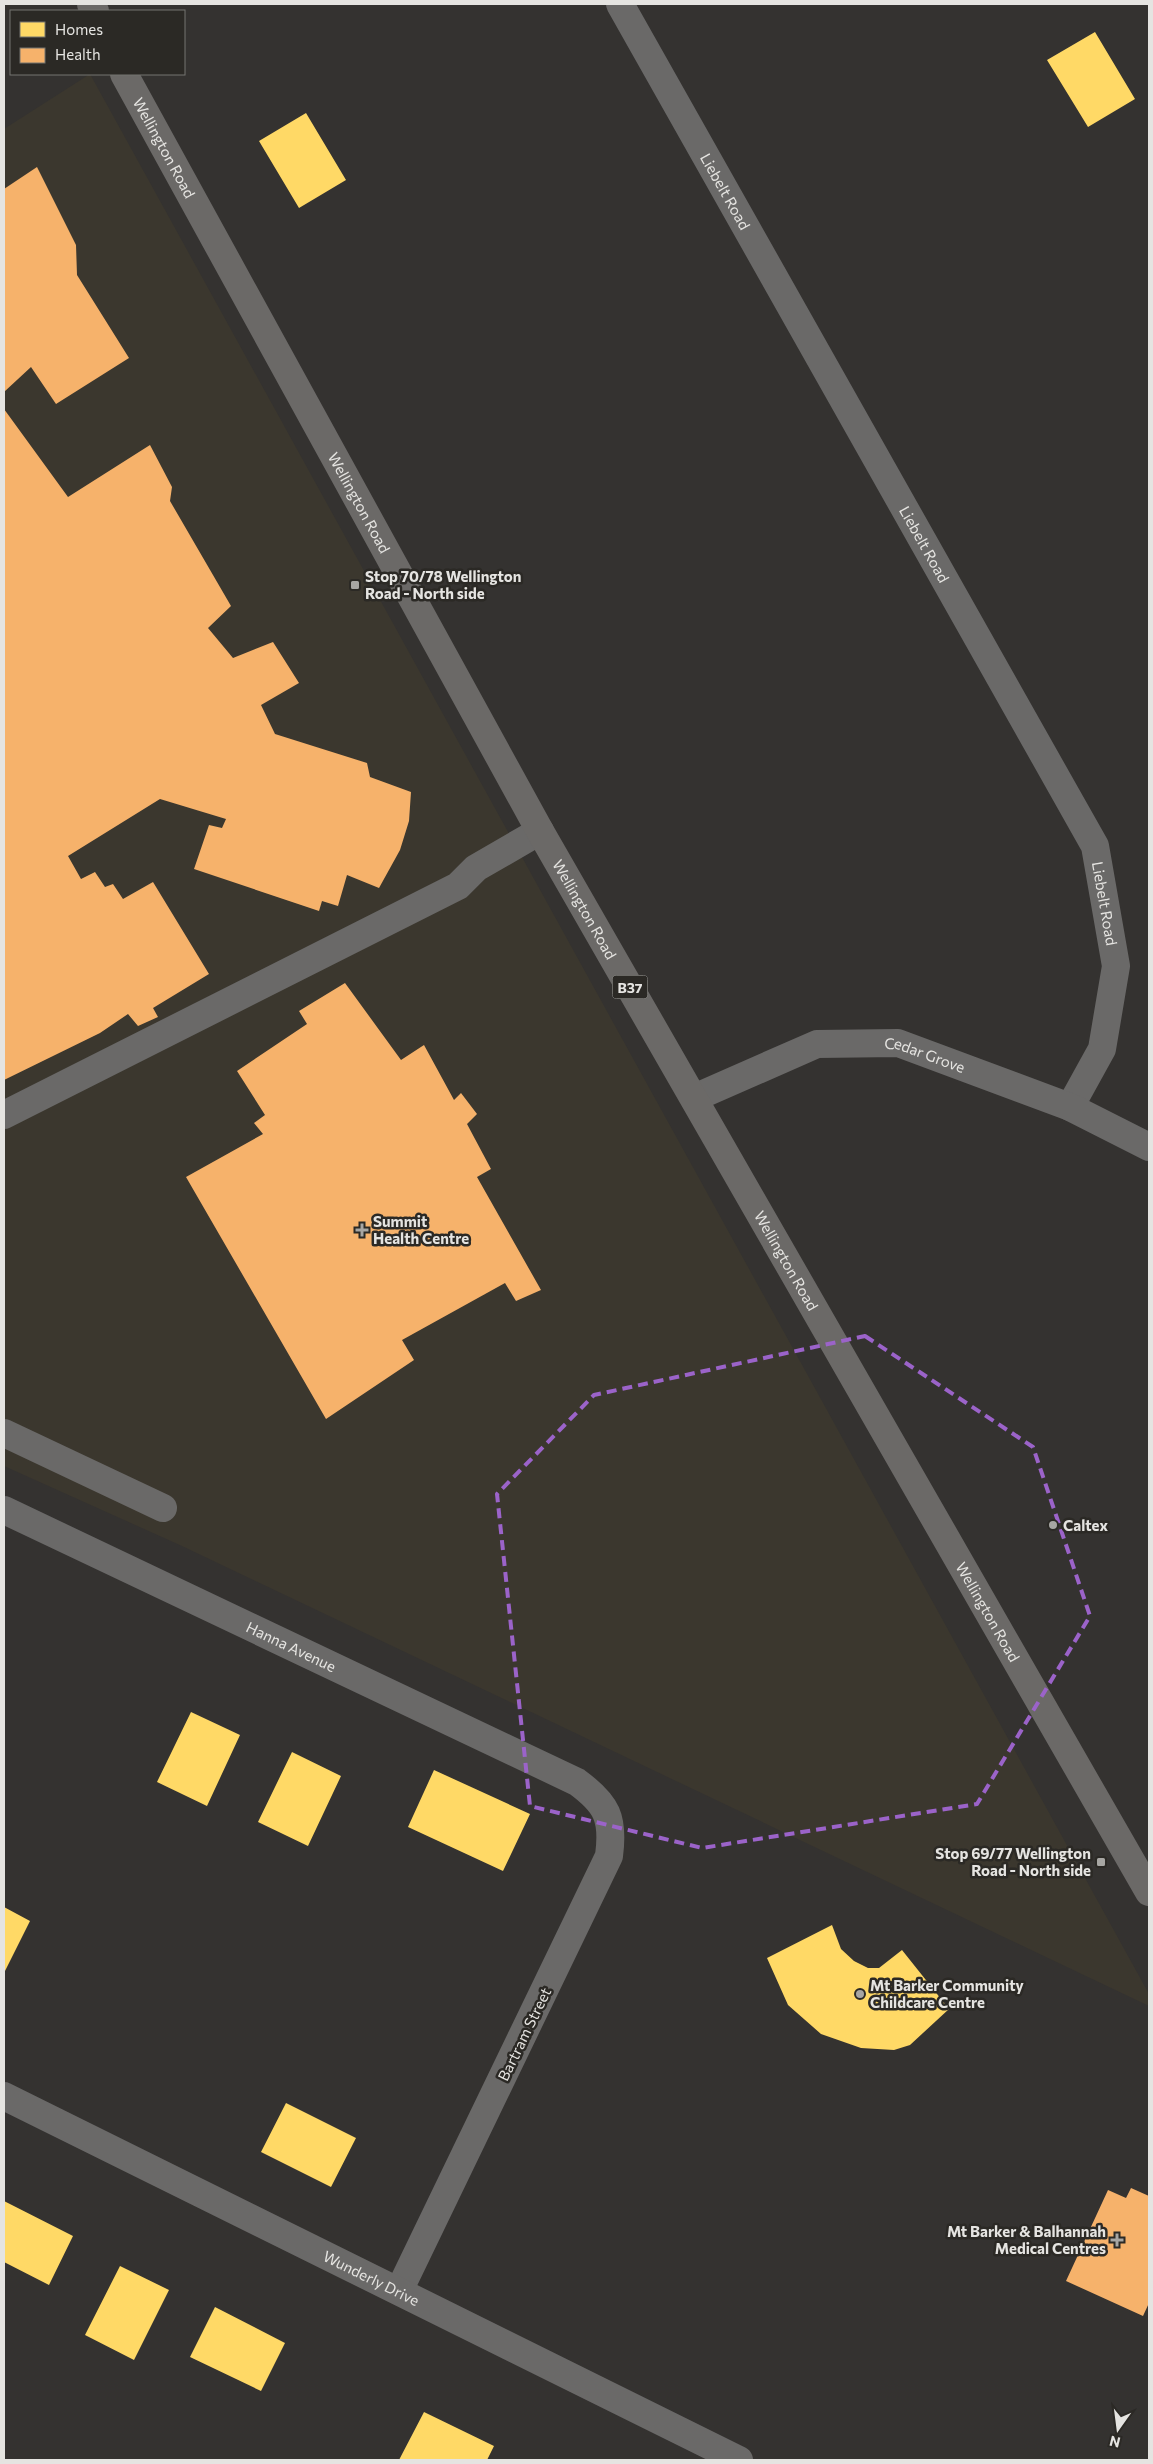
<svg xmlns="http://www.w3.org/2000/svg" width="1153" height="2464" viewBox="0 0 1153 2464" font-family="Commissioner,sans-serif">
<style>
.built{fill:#3b372e}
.homes{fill:#ffd966}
.health{fill:#f6b26b}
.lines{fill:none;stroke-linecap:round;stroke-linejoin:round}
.minor{stroke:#6a6968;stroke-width:28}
.major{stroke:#6b6967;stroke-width:28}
.marked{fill:none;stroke:#9b63c9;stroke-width:4;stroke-dasharray:10 6;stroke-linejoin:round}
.poi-dot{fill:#a7a6a3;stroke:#2b2925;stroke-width:2}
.labels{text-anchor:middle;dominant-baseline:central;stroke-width:5;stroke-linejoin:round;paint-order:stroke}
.shield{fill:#2b2925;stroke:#adaca9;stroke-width:1}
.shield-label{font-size:14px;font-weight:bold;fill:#e5e4e1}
.street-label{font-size:15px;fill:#e5e4e1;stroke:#2b2925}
.poi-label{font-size:15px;font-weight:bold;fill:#e5e4e1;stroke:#2b2925;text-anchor:start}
</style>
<rect width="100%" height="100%" fill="#343230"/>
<!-- built -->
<path class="built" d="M 90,74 L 1149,1994 L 1149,2006 L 182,1546 L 4,1466 L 4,129 Z"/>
<!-- homes -->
<path class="homes" d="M 1095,32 L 1135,99 L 1088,127 L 1047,60 Z
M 306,113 L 346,180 L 299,208 L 259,141 Z
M 191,1712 L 240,1735 L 207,1806 L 157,1782 Z
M 292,1752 L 341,1776 L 308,1846 L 258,1822 Z
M 434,1770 L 530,1814 L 503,1871 L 408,1827 Z
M 4,1907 L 30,1921 L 4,1973 Z
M 832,1925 L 841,1949 L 854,1961 L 868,1968 L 879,1968 L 902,1950 L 949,2009 L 910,2045 L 894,2050 L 861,2048 L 821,2034 L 788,2005 L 767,1958 Z
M 286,2103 L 356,2138 L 331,2187 L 261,2152 Z
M 4,2201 L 73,2236 L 49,2285 L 4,2262 Z
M 120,2266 L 169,2290 L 134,2360 L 85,2335 Z
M 215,2307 L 285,2343 L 261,2391 L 190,2357 Z
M 424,2412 L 494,2446 L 487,2460 L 399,2460 Z"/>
<!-- health -->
<path class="health" d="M 37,167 L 76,245 L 77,275 L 129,358 L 56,404 L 31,367 L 4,392 L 4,189 Z
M 4,409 L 68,497 L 150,445 L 172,487 L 170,501 L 231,606 L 208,628 L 233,658 L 273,642 L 299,683 L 261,705 L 275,734 L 367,763 L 370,777 L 411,792 L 409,821 L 400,850 L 379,888 L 347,875 L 338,906 L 322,901 L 319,911 L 194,869 L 209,825 L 222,828 L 226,819 L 160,799 L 68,856 L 81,879 L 95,872 L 105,887 L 113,884 L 123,899 L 153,882 L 209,974 L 153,1008 L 158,1017 L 138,1026 L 128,1014 L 100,1033 L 4,1080 Z
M 345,983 L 401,1060 L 424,1045 L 454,1100 L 461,1093 L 477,1114 L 467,1124 L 491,1169 L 477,1177 L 541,1290 L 516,1301 L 505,1283 L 402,1340 L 414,1360 L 326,1419 L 186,1177 L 263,1134 L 254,1123 L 265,1115 L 237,1071 L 307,1024 L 299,1011 Z
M 1131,2188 L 1149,2196 L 1149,2303 L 1143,2316 L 1066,2281 L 1108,2190 L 1126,2198 Z"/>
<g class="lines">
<!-- minor -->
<g class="minor">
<path id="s1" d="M 620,4 L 1095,846 L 1116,966 L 1102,1049 L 1070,1107"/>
<path id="s2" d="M 694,1098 L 817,1044 L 898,1043 L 1070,1107 L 1149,1147"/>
<path d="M 4,1115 L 458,886 L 476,868 L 540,831"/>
<path d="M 4,1433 L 163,1508"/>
<path id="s3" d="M 4,1510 L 577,1782 C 607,1804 614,1818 609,1856 L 399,2291"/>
<path id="s4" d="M 4,2096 L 739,2460"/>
</g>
<!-- major -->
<g class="major">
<path d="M 91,4 L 95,11"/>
<path id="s5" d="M 124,74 L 540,831 L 1149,1892"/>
</g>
</g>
<!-- marked area -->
<path class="marked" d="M 865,1336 L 1033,1447 L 1090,1616 L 977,1804 L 702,1848 L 530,1806 L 497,1494 L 594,1395 Z"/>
<!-- markers -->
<g class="poi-dot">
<rect x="350" y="580" width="10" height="10" rx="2.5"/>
<path d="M359.5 1222.5h5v5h5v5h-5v5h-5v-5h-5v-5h5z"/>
<circle cx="1053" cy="1525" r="5"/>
<rect x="1096" y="1857" width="10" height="10" rx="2.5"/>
<circle cx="860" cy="1994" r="5"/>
<path d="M1114.5 2232.5h5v5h5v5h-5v5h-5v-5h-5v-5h5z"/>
</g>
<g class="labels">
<!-- shield labels -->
<rect class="shield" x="612.5" y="975.5" width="35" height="23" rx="4"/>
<g class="shield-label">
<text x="630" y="987">B37</text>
</g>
<!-- street labels -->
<g class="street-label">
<text stroke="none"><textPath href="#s5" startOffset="84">Wellington Road</textPath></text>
<text stroke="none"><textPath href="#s1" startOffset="215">Liebelt Road</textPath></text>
<text stroke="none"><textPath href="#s5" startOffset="489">Wellington Road</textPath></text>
<text stroke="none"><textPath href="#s1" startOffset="620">Liebelt Road</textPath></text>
<text stroke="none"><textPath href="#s1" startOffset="1025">Liebelt Road</textPath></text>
<text stroke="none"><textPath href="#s5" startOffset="954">Wellington Road</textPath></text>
<text stroke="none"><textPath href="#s2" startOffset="244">Cedar Grove</textPath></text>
<text stroke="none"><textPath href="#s5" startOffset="1359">Wellington Road</textPath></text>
<text stroke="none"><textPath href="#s5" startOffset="1764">Wellington Road</textPath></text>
<text stroke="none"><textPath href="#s3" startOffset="318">Hanna Avenue</textPath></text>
<text transform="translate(524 2034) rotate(-64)">Bartram Street</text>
<text stroke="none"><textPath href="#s4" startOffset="410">Wunderly Drive</textPath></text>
</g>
<!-- poi labels -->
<g class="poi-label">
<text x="365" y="576">Stop 70/78 Wellington<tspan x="365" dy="17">Road - North side</tspan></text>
<text x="373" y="1221">Summit<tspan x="373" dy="17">Health Centre</tspan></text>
<text x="1063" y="1525">Caltex</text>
<text x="1091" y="1853" text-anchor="end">Stop 69/77 Wellington<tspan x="1091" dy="17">Road - North side</tspan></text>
<text x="870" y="1985">Mt Barker Community<tspan x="870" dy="17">Childcare Centre</tspan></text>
<text x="1106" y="2231" text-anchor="end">Mt Barker &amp; Balhannah<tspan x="1106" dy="17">Medical Centres</tspan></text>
</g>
</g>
<!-- border -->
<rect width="1153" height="2464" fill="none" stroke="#e5e4e1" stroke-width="10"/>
<!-- legend -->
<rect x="10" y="10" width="175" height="65" fill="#2b2925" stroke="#757470"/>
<rect x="20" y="22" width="25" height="15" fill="#ffd966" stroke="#757470"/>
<text x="55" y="35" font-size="15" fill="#e5e4e1">Homes</text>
<rect x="20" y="48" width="25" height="15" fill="#f6b26b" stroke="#757470"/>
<text x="55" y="60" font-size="15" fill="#e5e4e1">Health</text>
<!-- north arrow -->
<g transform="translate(1118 2429) rotate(194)" stroke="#2b2925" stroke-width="4" paint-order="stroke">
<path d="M0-4L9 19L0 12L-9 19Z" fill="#e5e4e1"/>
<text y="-8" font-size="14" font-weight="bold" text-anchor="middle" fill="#e5e4e1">N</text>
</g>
</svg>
